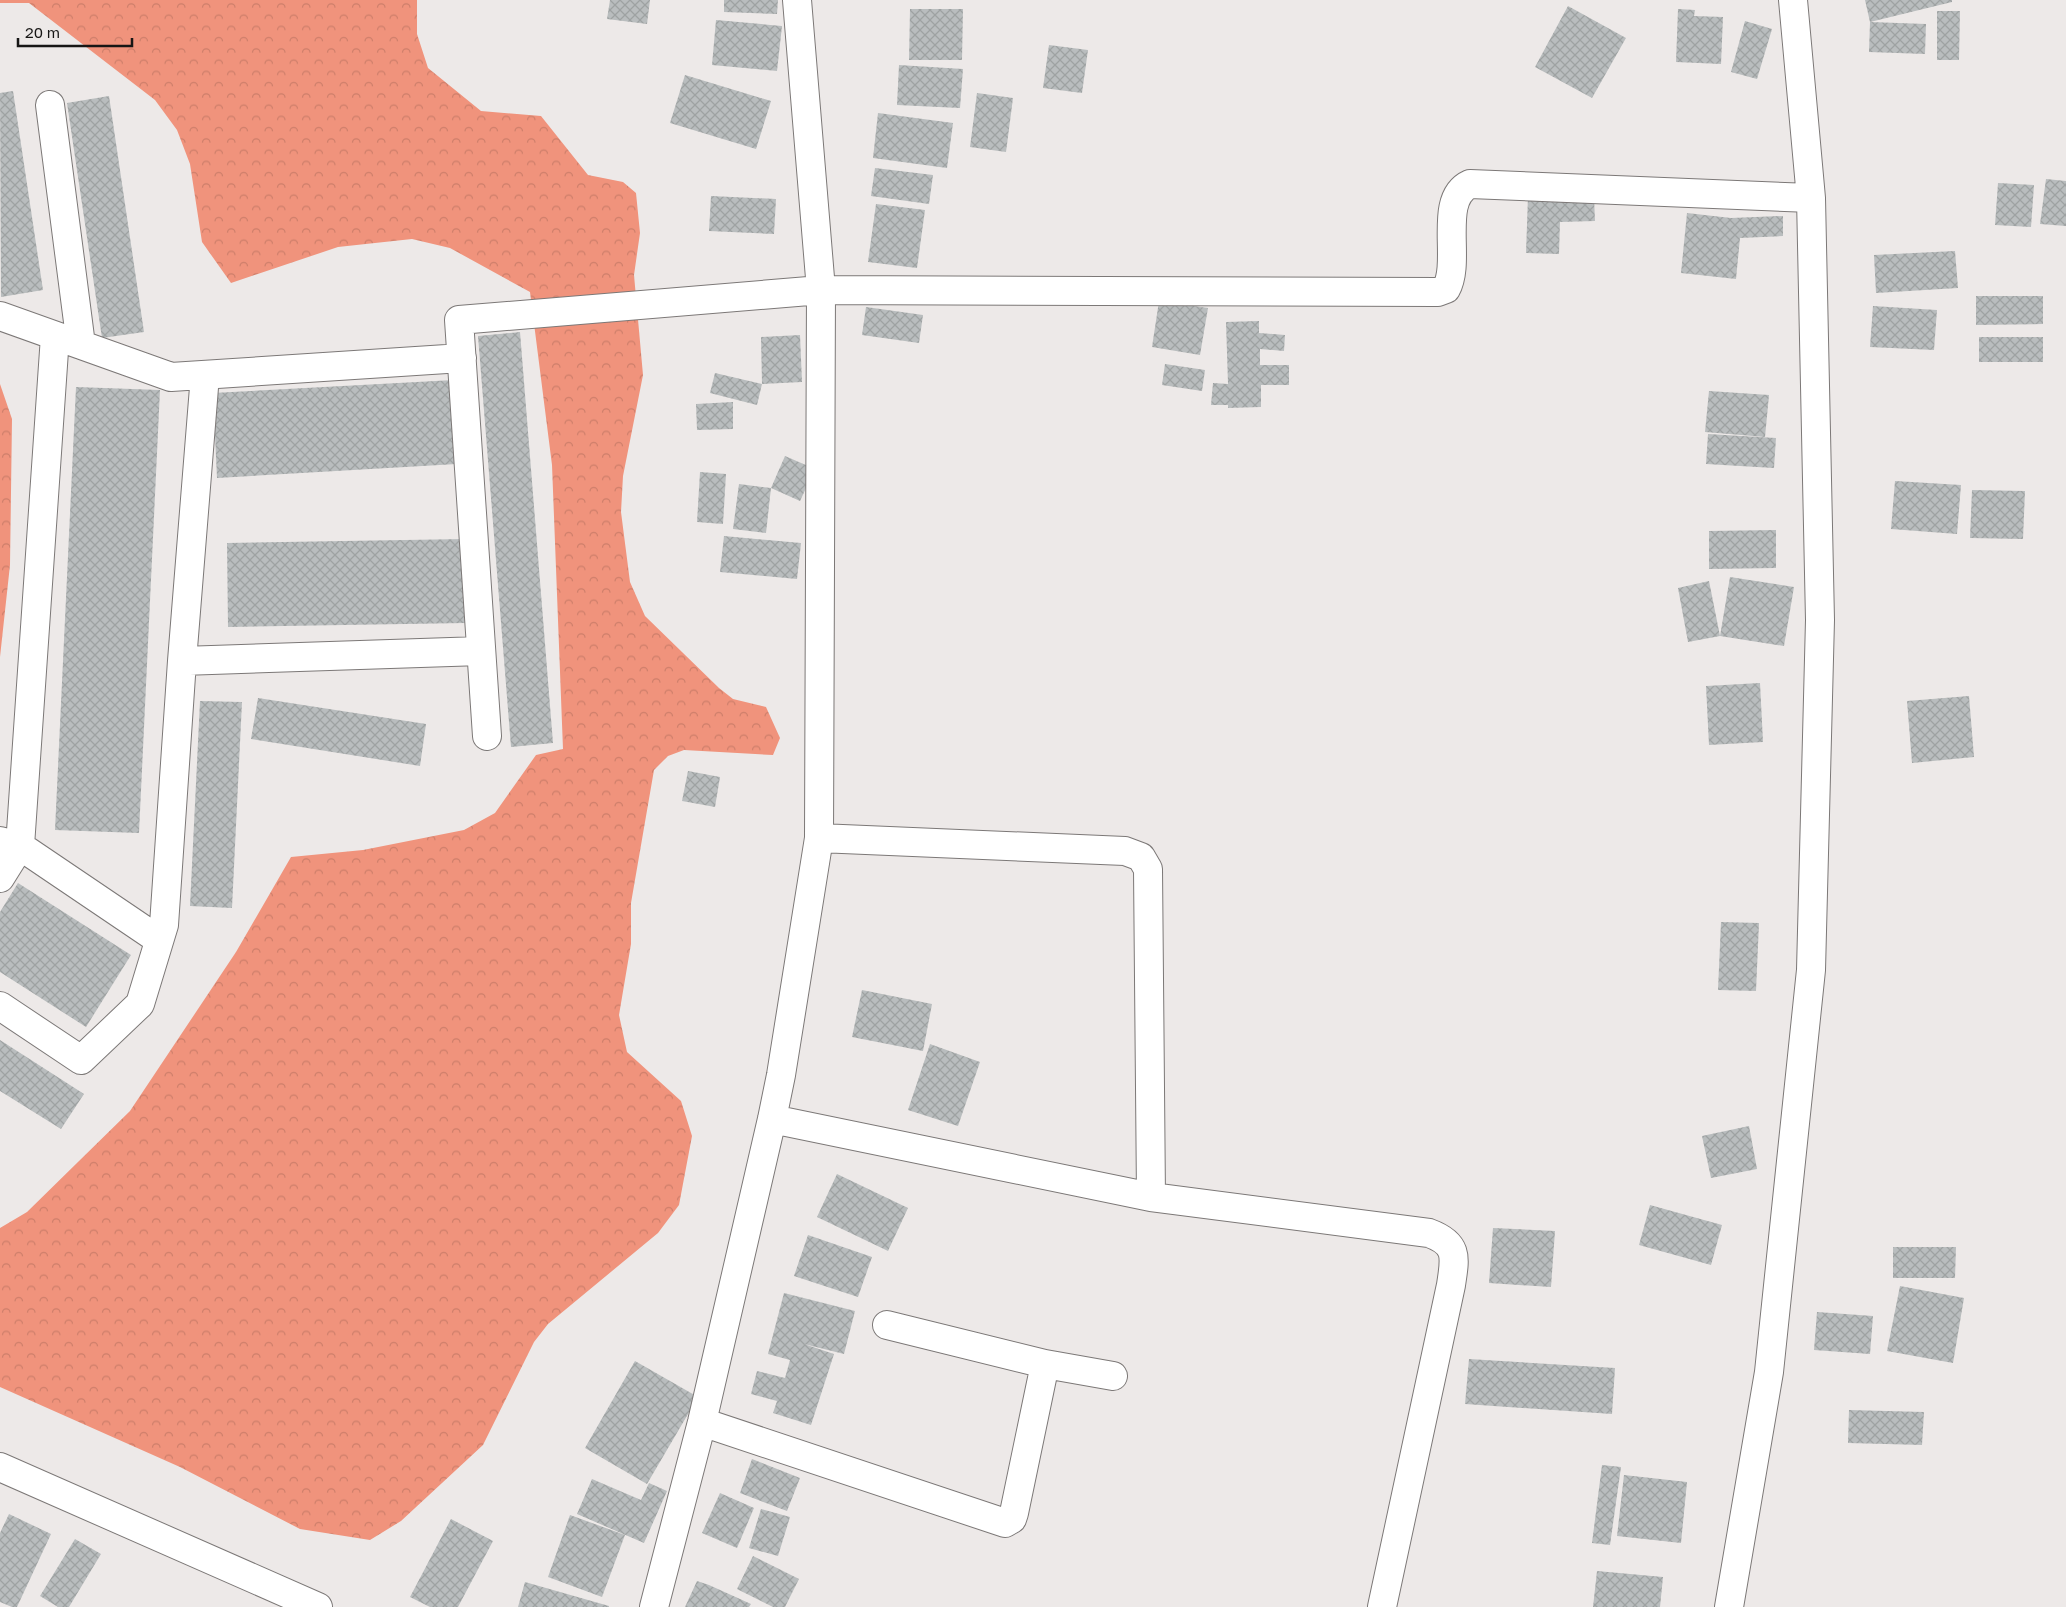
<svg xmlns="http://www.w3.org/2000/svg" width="2066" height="1607" viewBox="0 0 2066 1607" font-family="'Golos Text',sans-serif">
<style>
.forest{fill:url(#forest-crowns)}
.building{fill:url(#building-cross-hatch)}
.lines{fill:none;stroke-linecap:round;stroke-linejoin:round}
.street-casing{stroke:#7c7877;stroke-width:30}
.street{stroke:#fff;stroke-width:28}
</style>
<defs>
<pattern id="forest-crowns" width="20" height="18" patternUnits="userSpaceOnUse" patternTransform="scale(1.25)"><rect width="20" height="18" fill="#f0937c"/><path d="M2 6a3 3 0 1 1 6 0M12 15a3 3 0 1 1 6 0" fill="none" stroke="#cd7e6a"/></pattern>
<pattern id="building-cross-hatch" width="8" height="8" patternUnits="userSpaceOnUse" patternTransform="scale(1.25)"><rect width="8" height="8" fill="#b9bdbe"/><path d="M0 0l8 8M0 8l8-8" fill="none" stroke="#9ea2a2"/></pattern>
</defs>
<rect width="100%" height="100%" fill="#ede9e8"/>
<!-- forest -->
<path class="forest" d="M 0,0 L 417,0 L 417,34 L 428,68 L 481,111 L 541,116 L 588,175 L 623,182 L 636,193 L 640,233 L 634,275 L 643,375 L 623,476 L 621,512 L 630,582 L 645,616 L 719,688 L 733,699 L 766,707 L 780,738 L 773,755 L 684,750 L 668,756 L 654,770 L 631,903 L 631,944 L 619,1015 L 627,1052 L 681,1101 L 692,1136 L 679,1205 L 658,1233 L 548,1324 L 534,1342 L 483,1445 L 401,1521 L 370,1540 L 300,1529 L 180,1467 L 0,1387 L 0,1228 L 27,1212 L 130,1111 L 236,952 L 291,857 L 363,850 L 464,830 L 495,813 L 536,755 L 563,749 L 552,465 L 530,292 L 450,248 L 412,239 L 338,247 L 231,283 L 202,242 L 190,164 L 177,130 L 155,100 L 29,3 L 0,3 Z
M 0,384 L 12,419 L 10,565 L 0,657 Z"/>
<!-- building -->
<path class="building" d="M 610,0 L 650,0 L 647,24 L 607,19 Z
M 724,0 L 778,0 L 777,14 L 724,12 Z
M 1865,0 L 1952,0 L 1952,2 L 1870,22 L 1926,24 L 1925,54 L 1869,52 L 1870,22 Z
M 1568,6 L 1626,38 L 1592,98 L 1535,67 Z
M 910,9 L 963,9 L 962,60 L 909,60 Z
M 1678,9 L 1695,10 L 1694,16 L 1723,17 L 1721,64 L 1676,62 Z
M 1937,11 L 1960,11 L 1959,60 L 1937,60 Z
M 716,20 L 782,26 L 777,71 L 712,65 Z
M 1745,21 L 1772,29 L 1757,79 L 1731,72 Z
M 1049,45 L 1088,50 L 1082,93 L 1043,88 Z
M 899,65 L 963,69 L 960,108 L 897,105 Z
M 685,75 L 771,101 L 756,149 L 670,123 Z
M 13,91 L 43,290 L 1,297 L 0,93 Z
M 977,93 L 1013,98 L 1006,152 L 970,147 Z
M 109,96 L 144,332 L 102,338 L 67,103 Z
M 878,113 L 953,123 L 947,168 L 873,158 Z
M 875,168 L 933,175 L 929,204 L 871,196 Z
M 2046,179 L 2066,181 L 2066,226 L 2040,224 Z
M 1998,183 L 2034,185 L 2031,227 L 1995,225 Z
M 711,196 L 776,199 L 774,234 L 709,231 Z
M 1528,196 L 1594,197 L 1595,221 L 1560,222 L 1559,254 L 1526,253 Z
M 876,204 L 925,210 L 917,268 L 868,262 Z
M 1687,213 L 1731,218 L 1783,216 L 1783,236 L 1740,238 L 1736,279 L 1681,273 Z
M 1955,251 L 1958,288 L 1876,293 L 1874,255 Z
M 1976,296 L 2043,296 L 2043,324 L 1976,325 Z
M 1159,301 L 1208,308 L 1200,355 L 1152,347 Z
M 1873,306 L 1937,310 L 1934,350 L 1870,347 Z
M 866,307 L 923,315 L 919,343 L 862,335 Z
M 1259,321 L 1259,333 L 1285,335 L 1284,351 L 1260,349 L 1260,365 L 1289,365 L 1289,385 L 1261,385 L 1261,407 L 1228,408 L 1228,405 L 1211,405 L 1213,383 L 1228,384 L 1226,322 Z
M 520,332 L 553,743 L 511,747 L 478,336 Z
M 800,335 L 802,382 L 762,384 L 761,337 Z
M 1979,337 L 2043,337 L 2043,362 L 1979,362 Z
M 1165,364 L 1205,370 L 1202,391 L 1162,385 Z
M 715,373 L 762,384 L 757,405 L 710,393 Z
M 454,380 L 457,464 L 217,478 L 213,393 Z
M 76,387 L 160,390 L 139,833 L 55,830 Z
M 1709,391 L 1769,395 L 1765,437 L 1705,432 Z
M 733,402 L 733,429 L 697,430 L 696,404 Z
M 1708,434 L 1776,438 L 1774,468 L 1706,464 Z
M 785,456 L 815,469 L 800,501 L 771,488 Z
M 700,472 L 726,474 L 723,524 L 697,522 Z
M 1895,481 L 1961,485 L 1957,534 L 1891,529 Z
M 739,484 L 771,488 L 766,533 L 733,529 Z
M 1972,490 L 2025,491 L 2023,539 L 1970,538 Z
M 1776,530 L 1776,568 L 1709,569 L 1709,531 Z
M 724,536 L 801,543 L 797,579 L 720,572 Z
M 465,539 L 466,623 L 228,627 L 227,543 Z
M 1730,577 L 1794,587 L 1784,646 L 1720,636 Z
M 1709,581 L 1720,636 L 1688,642 L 1678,588 Z
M 1760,683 L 1763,742 L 1709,745 L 1706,686 Z
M 1969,696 L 1974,757 L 1912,763 L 1907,701 Z
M 258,698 L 426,724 L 420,766 L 251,739 Z
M 200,701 L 242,702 L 232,908 L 190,906 Z
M 688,771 L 720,777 L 715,807 L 682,801 Z
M 18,883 L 131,955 L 86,1027 L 0,972 L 0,912 Z
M 1721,922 L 1759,923 L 1756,991 L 1718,990 Z
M 862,990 L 932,1004 L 923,1051 L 852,1037 Z
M 0,1040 L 84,1094 L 61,1129 L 0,1091 Z
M 930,1044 L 980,1062 L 958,1126 L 908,1110 Z
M 1749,1126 L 1757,1169 L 1711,1178 L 1702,1136 Z
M 837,1174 L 908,1208 L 888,1251 L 817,1217 Z
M 1650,1205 L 1722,1225 L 1711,1265 L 1639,1245 Z
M 1493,1228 L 1555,1231 L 1551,1287 L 1489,1283 Z
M 808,1235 L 872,1257 L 858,1297 L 794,1276 Z
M 1893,1247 L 1956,1247 L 1955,1278 L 1893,1278 Z
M 1900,1286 L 1964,1298 L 1953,1363 L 1887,1351 Z
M 784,1293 L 855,1311 L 844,1354 L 804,1344 L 834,1354 L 811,1425 L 773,1413 L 777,1401 L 751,1394 L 757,1371 L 785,1378 L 790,1360 L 768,1354 Z
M 1817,1312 L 1873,1316 L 1870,1354 L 1814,1350 Z
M 1469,1359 L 1615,1368 L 1612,1414 L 1465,1404 Z
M 635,1361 L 698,1397 L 647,1484 L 585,1448 Z
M 1849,1410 L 1924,1412 L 1922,1445 L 1848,1443 Z
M 752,1459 L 800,1478 L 787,1511 L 740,1493 Z
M 1602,1465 L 1621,1467 L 1610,1545 L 1592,1543 Z
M 1624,1475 L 1687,1482 L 1681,1543 L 1617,1536 Z
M 592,1479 L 641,1500 L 649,1483 L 667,1491 L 644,1543 L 577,1514 Z
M 720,1493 L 754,1508 L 737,1548 L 702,1533 Z
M 761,1509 L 790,1517 L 778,1556 L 749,1548 Z
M 9,1514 L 51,1534 L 17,1607 L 12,1607 L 0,1602 L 0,1533 Z
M 570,1515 L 625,1535 L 602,1597 L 548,1577 Z
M 451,1519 L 493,1541 L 458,1607 L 430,1607 L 410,1597 Z
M 75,1539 L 101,1554 L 69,1607 L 58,1607 L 40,1596 Z
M 753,1556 L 799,1579 L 785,1607 L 773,1607 L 737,1589 Z
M 1597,1571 L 1663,1577 L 1660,1607 L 1593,1607 Z
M 697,1581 L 709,1585 L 751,1604 L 749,1607 L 685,1607 Z
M 525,1582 L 609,1606 L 609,1607 L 518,1607 Z"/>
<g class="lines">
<defs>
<path id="street" d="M 50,105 L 81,345
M 0,316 L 171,377 L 462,358
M 205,375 L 182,661 L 481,651
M 487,736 L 459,320 L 821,290 L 1438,292 L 1446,289 C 1462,261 1437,199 1470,184 L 1811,198
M 819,838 L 1125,851 L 1141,857 L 1148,869 L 1151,1197
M 0,841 L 20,846 L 55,336
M 0,878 L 20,846 L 159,940
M 0,1006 L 81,1060 L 140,1004 L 164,925 L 182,661
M 772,1119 L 1151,1197 L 1429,1233 C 1459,1244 1455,1258 1451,1285 L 1382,1607
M 887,1325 L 1045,1364 L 1113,1376
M 702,1422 L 1005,1523 L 1012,1519 L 1014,1513 L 1045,1364
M 0,1467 L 318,1607
M 654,1607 L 702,1422 L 772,1119 L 781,1075 L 819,838 L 821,290 L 797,0
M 1729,1607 L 1769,1372 L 1811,970 L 1820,620 L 1811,198 L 1793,0"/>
</defs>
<!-- street casing -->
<use href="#street" class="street-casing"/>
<!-- street -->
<use href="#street" class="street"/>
</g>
<!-- scale -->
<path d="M18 38v8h114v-8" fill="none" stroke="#171615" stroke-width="2.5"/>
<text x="25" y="38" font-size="15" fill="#171615" stroke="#ede9e8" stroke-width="4" paint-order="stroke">20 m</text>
</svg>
